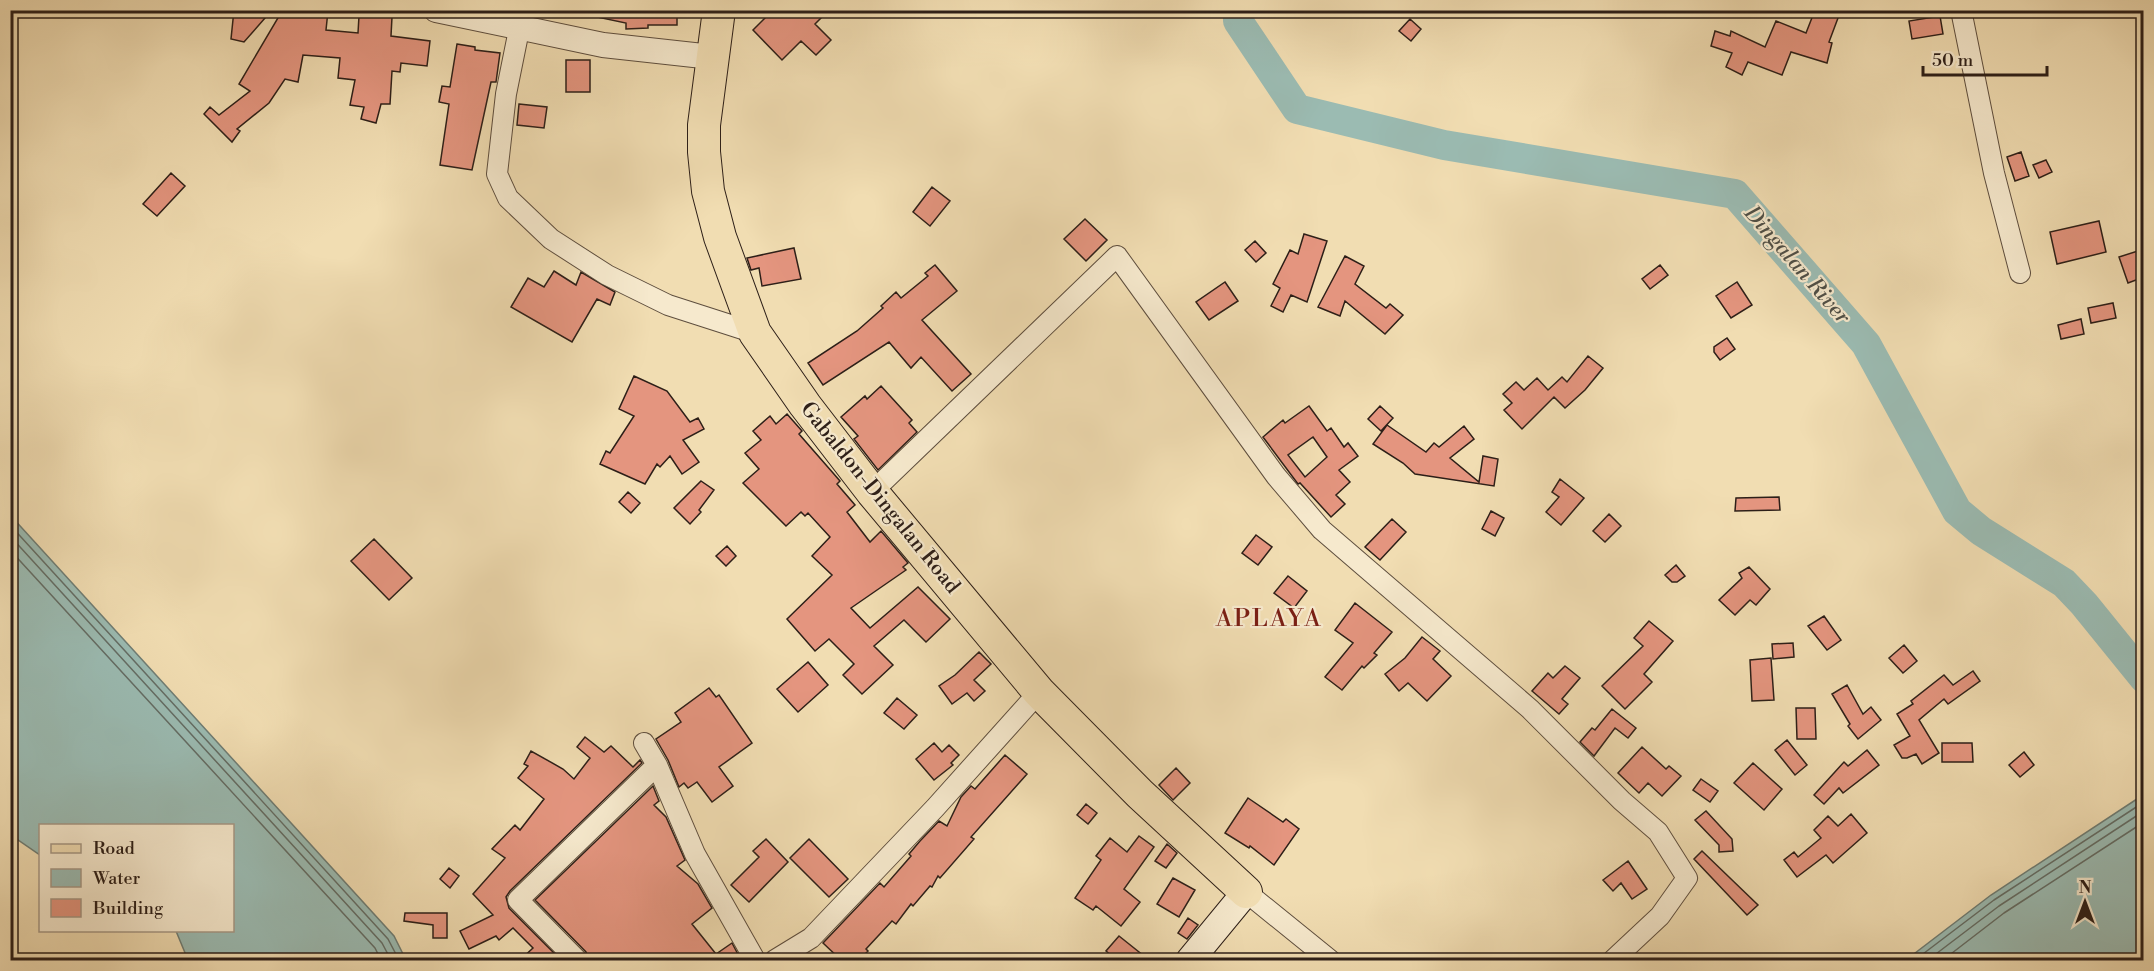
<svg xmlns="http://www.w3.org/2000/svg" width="2154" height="971" viewBox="0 0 2154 971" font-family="'Libre Bodoni',serif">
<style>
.water{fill:#9bbbb2;stroke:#6f7d74;stroke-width:1.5}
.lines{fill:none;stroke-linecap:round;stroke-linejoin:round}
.shore{stroke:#646d65;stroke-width:1.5}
.river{stroke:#9bbbb2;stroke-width:30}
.building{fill:#e4957f;stroke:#2d1f18;stroke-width:1.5;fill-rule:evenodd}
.minor-casing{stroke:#5e4e3e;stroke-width:22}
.tertiary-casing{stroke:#5e4e3e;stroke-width:26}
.secondary-casing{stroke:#2d1f18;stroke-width:29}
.primary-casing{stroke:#2d1f18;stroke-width:34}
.minor{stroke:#f6e9cd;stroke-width:20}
.tertiary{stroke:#f6e9cd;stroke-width:24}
.secondary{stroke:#f6e9cd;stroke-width:27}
.primary{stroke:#f1ddb2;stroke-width:32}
.labels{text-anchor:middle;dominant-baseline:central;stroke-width:4.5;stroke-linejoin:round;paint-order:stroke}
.street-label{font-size:21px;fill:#2d1f18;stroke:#f6e9cd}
.water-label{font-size:22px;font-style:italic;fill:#4e4e46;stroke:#f6e9cd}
.quarter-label{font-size:24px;letter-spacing:1.5px;fill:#7a1f14;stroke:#f6e9cd}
</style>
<rect width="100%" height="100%" fill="#f1ddb2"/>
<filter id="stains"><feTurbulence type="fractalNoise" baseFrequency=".00333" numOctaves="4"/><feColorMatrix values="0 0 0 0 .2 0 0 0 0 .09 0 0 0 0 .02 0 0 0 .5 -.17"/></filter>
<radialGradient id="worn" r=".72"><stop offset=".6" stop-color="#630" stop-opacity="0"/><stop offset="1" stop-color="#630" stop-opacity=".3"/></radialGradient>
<!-- water -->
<path class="water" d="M 11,516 L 394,936 L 406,960 L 188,960 L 176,931 L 232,930 L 232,826 L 40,826 L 40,855 L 11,835 Z
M 2143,795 L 2143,960 L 1906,960 L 1991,895 Z"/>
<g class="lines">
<!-- shore -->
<path class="shore" d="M 10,525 L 388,939 L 399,960
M 10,536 L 382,943 L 391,960
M 10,550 L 375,948 L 381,960
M 1915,960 L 1994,900 L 2144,802
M 1928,960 L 1999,906 L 2144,811
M 1943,960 L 2004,913 L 2144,822"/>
<!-- river -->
<path class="river" d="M 1238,10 L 1238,21 L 1297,109 L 1444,145 L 1735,194 L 1866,344 L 1957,511 L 1981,531 L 2064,583 L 2084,604 L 2144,678"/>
</g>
<!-- building -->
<path class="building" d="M 234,10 L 272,10 L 244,42 L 231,39 Z
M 312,10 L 328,11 L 326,30 L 358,33 L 359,16 L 392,17 L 391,36 L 430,41 L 427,66 L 401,63 L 400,72 L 392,71 L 390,104 L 381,104 L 376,123 L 361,119 L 364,107 L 350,105 L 355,80 L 338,78 L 340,58 L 303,55 L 298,82 L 285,79 L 269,103 L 237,129 L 240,131 L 232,142 L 204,114 L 210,107 L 219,115 L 250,91 L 239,84 L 282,11 L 312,13 Z
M 677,10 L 677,25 L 648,25 L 648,28 L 626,29 L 626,23 L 597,17 L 598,12 Z
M 773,10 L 829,10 L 815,24 L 831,40 L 816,55 L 801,41 L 782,60 L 753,30 Z
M 1815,10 L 1841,10 L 1829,42 L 1832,43 L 1827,63 L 1791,52 L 1782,75 L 1748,62 L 1742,75 L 1726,67 L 1732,53 L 1711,46 L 1715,31 L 1730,36 L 1731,31 L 1765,47 L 1776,21 L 1806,33 Z
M 1940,16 L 1943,34 L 1912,39 L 1909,21 Z
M 1410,19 L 1421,29 L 1411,41 L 1399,31 Z
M 457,44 L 475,47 L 475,50 L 500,53 L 496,82 L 491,82 L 472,170 L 440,165 L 449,104 L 439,102 L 442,86 L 450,87 Z
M 566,60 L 590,60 L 590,92 L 566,92 Z
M 519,104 L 547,107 L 544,128 L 517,125 Z
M 2021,152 L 2029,176 L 2015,181 L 2007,157 Z
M 2046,160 L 2052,172 L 2039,178 L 2033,165 Z
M 171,173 L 185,186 L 157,216 L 143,204 Z
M 932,187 L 950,201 L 930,226 L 913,212 Z
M 1085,219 L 1107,240 L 1086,261 L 1064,239 Z
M 2099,221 L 2106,252 L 2057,264 L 2050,232 Z
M 1304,234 L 1327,241 L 1307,302 L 1291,295 L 1283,312 L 1271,306 L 1280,288 L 1273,284 L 1290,250 L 1298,254 Z
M 1255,241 L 1266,253 L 1256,262 L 1245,250 Z
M 794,248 L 801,279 L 762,286 L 759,268 L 751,270 L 747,258 Z
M 2144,249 L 2144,277 L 2128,283 L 2119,257 Z
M 1345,256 L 1364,266 L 1355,284 L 1386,308 L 1390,304 L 1403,315 L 1385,334 L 1345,301 L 1340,316 L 1318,307 Z
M 935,265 L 957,291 L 922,320 L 971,374 L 952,391 L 921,357 L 911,368 L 889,342 L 823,385 L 808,363 L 857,331 L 883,308 L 881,306 L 896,292 L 901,298 L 928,276 L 925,273 Z
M 1660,265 L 1668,275 L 1650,289 L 1642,279 Z
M 554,271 L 576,285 L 581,272 L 615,292 L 610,305 L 597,299 L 572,342 L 511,307 L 528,278 L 544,287 Z
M 1225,282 L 1238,301 L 1209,320 L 1196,302 Z
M 1737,282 L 1752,305 L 1731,318 L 1716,296 Z
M 2113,303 L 2116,318 L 2091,323 L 2088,308 Z
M 2081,319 L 2084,334 L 2061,339 L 2058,325 Z
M 1727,338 L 1735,349 L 1720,360 L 1714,352 L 1714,347 Z
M 1588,356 L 1603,368 L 1585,390 L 1565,408 L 1554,397 L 1522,429 L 1504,410 L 1512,403 L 1503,394 L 1516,382 L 1524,390 L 1537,378 L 1548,390 L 1562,377 L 1567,382 Z
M 634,376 L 667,391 L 690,422 L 698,418 L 704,429 L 683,440 L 699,462 L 682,474 L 670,456 L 660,467 L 657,464 L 645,484 L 600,464 L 606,451 L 610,453 L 634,416 L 619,409 Z
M 881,386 L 912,420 L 909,423 L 917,432 L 878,470 L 854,439 L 858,436 L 841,417 L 865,396 L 867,399 Z
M 1309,406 L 1327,431 L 1331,428 L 1344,447 L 1348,443 L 1358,456 L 1339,470 L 1350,482 L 1336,495 L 1345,504 L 1331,517 L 1300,483 L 1298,484 L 1263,437 L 1283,420 L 1285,423 ZM 1313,437 L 1327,457 L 1305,477 L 1288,455 Z
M 1380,406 L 1393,418 L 1381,431 L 1368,419 Z
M 787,414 L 802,431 L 799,434 L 840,481 L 837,484 L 855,505 L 847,512 L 870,542 L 881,531 L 908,563 L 903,567 L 906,570 L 851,608 L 870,628 L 918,587 L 950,619 L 926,642 L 904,620 L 874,646 L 893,665 L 862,694 L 843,675 L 854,664 L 829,639 L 815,651 L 787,619 L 832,575 L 812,556 L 830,537 L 808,513 L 805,516 L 801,512 L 786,526 L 743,483 L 759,469 L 745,453 L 761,440 L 753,431 L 770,416 L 776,424 Z
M 1387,425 L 1426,452 L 1434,443 L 1439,447 L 1464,426 L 1474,439 L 1450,458 L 1479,482 L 1483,456 L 1498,459 L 1494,486 L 1415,474 L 1403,463 L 1373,444 Z
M 1560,479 L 1584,498 L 1561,525 L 1546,512 L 1559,497 L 1552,492 Z
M 701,481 L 714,490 L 699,510 L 701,512 L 690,524 L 674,508 Z
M 628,492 L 640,503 L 631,513 L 619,502 Z
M 1779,497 L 1780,510 L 1735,511 L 1736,498 Z
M 1491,511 L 1504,518 L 1495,536 L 1482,529 Z
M 1609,514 L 1621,526 L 1605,542 L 1593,531 Z
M 1392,519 L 1406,532 L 1380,560 L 1365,547 Z
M 1256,535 L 1272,547 L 1258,565 L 1242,553 Z
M 374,539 L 412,578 L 389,600 L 351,561 Z
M 727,546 L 736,556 L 726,566 L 716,556 Z
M 1676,565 L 1685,576 L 1677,582 L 1672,582 L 1665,575 Z
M 1749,567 L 1770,589 L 1756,605 L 1750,600 L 1735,615 L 1719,600 L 1742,578 L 1739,573 Z
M 1288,576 L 1307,591 L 1294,608 L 1274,593 Z
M 1355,603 L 1392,632 L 1374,653 L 1377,655 L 1364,668 L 1362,666 L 1342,690 L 1325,677 L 1353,643 L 1335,630 Z
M 1824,616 L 1841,640 L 1827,650 L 1808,626 Z
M 1649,621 L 1673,641 L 1644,674 L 1652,682 L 1625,709 L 1602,686 L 1643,646 L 1634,638 Z
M 1422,637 L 1440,651 L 1433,659 L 1451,676 L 1427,701 L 1408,683 L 1399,691 L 1385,674 L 1405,658 Z
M 1793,643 L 1794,657 L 1773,659 L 1772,644 Z
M 1904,645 L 1917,661 L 1903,673 L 1889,658 Z
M 979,652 L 991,664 L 974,680 L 985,691 L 974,701 L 967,693 L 952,704 L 939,686 L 955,675 Z
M 1771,658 L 1774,700 L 1752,701 L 1750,660 Z
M 808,662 L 828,685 L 798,712 L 777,689 Z
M 1565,666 L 1580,678 L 1562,699 L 1568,704 L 1559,714 L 1532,691 L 1548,673 L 1553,678 Z
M 1973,671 L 1980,681 L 1948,704 L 1944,699 L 1919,720 L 1939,753 L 1922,764 L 1916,754 L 1907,758 L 1902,758 L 1894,745 L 1910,736 L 1897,714 L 1913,704 L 1911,701 L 1944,675 L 1953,685 Z
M 1847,685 L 1863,714 L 1871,707 L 1881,720 L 1858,739 L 1848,726 L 1850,724 L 1832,694 Z
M 709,688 L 716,697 L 719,695 L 752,743 L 719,767 L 733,786 L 712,802 L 697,782 L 688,788 L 684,783 L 679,787 L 668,760 L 656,739 L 681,722 L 675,713 Z
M 897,698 L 917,715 L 904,729 L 884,713 Z
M 1796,708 L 1815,708 L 1816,739 L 1797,739 Z
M 1612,709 L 1636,728 L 1628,738 L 1615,728 L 1594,756 L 1580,742 L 1592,728 L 1595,730 Z
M 585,737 L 604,752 L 611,746 L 633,767 L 640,760 L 642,763 L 510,891 L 506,897 L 509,908 L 561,960 L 520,960 L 533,948 L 513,928 L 499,940 L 496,936 L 469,949 L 460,931 L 493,915 L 473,894 L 505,858 L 492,849 L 515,825 L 520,830 L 544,799 L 518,778 L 528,766 L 524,764 L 531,751 L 563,769 L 574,779 L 590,758 L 577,747 Z
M 1787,740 L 1807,765 L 1795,775 L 1775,750 Z
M 934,743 L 942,752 L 949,745 L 959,755 L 951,763 L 953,765 L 934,780 L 916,759 Z
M 1942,743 L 1972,743 L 1973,762 L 1942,762 Z
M 1642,747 L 1666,769 L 1669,766 L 1681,776 L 1662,796 L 1648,783 L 1639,793 L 1618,773 Z
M 1867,750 L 1879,765 L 1843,793 L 1839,788 L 1824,804 L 1814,795 L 1844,762 L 1848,766 Z
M 2024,752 L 2034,765 L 2020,777 L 2009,765 Z
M 1005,755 L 1027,774 L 971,837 L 974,839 L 940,878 L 938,876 L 932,887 L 930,886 L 913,906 L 911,904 L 896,924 L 892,921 L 866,949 L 868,951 L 859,960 L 841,960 L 823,943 L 880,883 L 884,887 L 911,856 L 909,854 L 920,841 L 939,821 L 947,826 L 961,797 L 971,786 L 975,789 Z
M 1753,763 L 1782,789 L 1764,810 L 1734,783 Z
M 1176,768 L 1190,783 L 1173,800 L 1159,785 Z
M 1701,779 L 1718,791 L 1710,802 L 1693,790 Z
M 653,786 L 659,801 L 654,805 L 666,817 L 685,860 L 677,866 L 698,884 L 712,908 L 692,924 L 716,954 L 732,943 L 741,960 L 589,960 L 586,952 L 535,900 Z
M 1248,798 L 1283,822 L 1286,819 L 1299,829 L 1274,865 L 1250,846 L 1249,848 L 1225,833 Z
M 1086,804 L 1097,813 L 1088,824 L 1077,815 Z
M 1706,811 L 1732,839 L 1733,851 L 1719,852 L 1719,845 L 1695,820 Z
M 1851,814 L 1867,833 L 1833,863 L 1826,855 L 1797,877 L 1784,860 L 1794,852 L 1798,857 L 1821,838 L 1814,830 L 1828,816 L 1838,826 Z
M 1139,836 L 1154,847 L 1124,889 L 1140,902 L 1121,926 L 1096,906 L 1093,910 L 1075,898 L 1101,860 L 1096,856 L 1110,838 L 1127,852 Z
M 766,839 L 788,862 L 749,902 L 731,885 L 759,857 L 753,851 Z
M 809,839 L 848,879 L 829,897 L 790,858 Z
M 1167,844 L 1177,853 L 1166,868 L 1155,861 Z
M 1702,851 L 1758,905 L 1747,915 L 1694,859 Z
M 1628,861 L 1647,889 L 1632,899 L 1621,883 L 1613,891 L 1603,880 Z
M 449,868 L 459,876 L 450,888 L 440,879 Z
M 1173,878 L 1195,890 L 1179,917 L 1157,904 Z
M 405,913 L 447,913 L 447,938 L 433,938 L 433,925 L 404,921 Z
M 1188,918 L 1198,925 L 1187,939 L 1178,933 Z
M 1119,936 L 1149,960 L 1117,960 L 1106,951 Z"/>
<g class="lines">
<defs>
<path id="minor" d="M 523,10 L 506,94 L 497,174 L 508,198 L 551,239 L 607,275 L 668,305 L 755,333
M 1961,10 L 1994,173 L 2020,273
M 872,492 L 1117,256 L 1276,476 L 1322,530 L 1530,709 L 1622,801 L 1658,832 L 1687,878 L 1660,916 L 1613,960
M 644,743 L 657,765 L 695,854 L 755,960
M 1246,892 L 1330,960
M 577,960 L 518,900 L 657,765
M 775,960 L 811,938 L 935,808 L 1039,692"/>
<path id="tertiary" d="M 436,10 L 603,45 L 712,57"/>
<path id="secondary" d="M 1190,960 L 1246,892"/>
<path id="primary" d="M 719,10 L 704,125 L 704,152 L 708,191 L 720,237 L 755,333 L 805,405 L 872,492 L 1039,692 L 1140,794 L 1246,892"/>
</defs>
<!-- minor casing -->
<use href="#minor" class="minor-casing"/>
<!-- tertiary casing -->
<use href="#tertiary" class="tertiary-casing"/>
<!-- secondary casing -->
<use href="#secondary" class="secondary-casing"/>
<!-- primary casing -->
<use href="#primary" class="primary-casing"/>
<!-- minor -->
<use href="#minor" class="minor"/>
<!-- tertiary -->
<use href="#tertiary" class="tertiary"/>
<!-- secondary -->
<use href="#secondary" class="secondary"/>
<!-- primary -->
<use href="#primary" class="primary"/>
</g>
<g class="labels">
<!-- street labels -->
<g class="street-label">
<text transform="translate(880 498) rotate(51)">Gabaldon-Dingalan Road</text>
</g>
<!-- water labels -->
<g class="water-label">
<text transform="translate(1797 265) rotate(49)">Dingalan River</text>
</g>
<!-- quarter labels -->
<g class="quarter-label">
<text x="1269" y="619">APLAYA</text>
</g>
</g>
<!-- margin -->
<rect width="2154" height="971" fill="none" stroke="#f1ddb2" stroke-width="36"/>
<rect x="12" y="12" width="2130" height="947" fill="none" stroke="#2d1f18" stroke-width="3"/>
<rect x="18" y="18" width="2118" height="935" fill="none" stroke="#2d1f18" stroke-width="1.5"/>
<!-- legend -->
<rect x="39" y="824" width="195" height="108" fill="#f6e9cd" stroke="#a69885" stroke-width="1.5"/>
<rect x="51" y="844" width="30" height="9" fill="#f1ddb2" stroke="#a69885" stroke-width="1.5"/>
<text x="93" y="854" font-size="18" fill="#2d1f18">Road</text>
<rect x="51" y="869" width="30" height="18" fill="#9bbbb2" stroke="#a69885" stroke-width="1.5"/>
<text x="93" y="884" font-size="18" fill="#2d1f18">Water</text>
<rect x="51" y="899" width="30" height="18" fill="#e4957f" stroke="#a69885" stroke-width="1.5"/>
<text x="93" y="914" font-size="18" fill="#2d1f18">Building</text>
<!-- north arrow -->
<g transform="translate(2085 902)" stroke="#f6e9cd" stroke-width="4.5" paint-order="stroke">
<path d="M0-4.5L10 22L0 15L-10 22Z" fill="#2d1f18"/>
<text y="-9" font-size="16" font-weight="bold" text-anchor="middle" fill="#2d1f18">N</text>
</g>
<!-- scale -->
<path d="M1923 66v9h124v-9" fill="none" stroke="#2d1f18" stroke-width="3"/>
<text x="1932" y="66" font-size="18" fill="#2d1f18" stroke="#f6e9cd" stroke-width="4.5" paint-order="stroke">50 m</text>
<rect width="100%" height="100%" filter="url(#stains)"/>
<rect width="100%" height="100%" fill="url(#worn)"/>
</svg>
